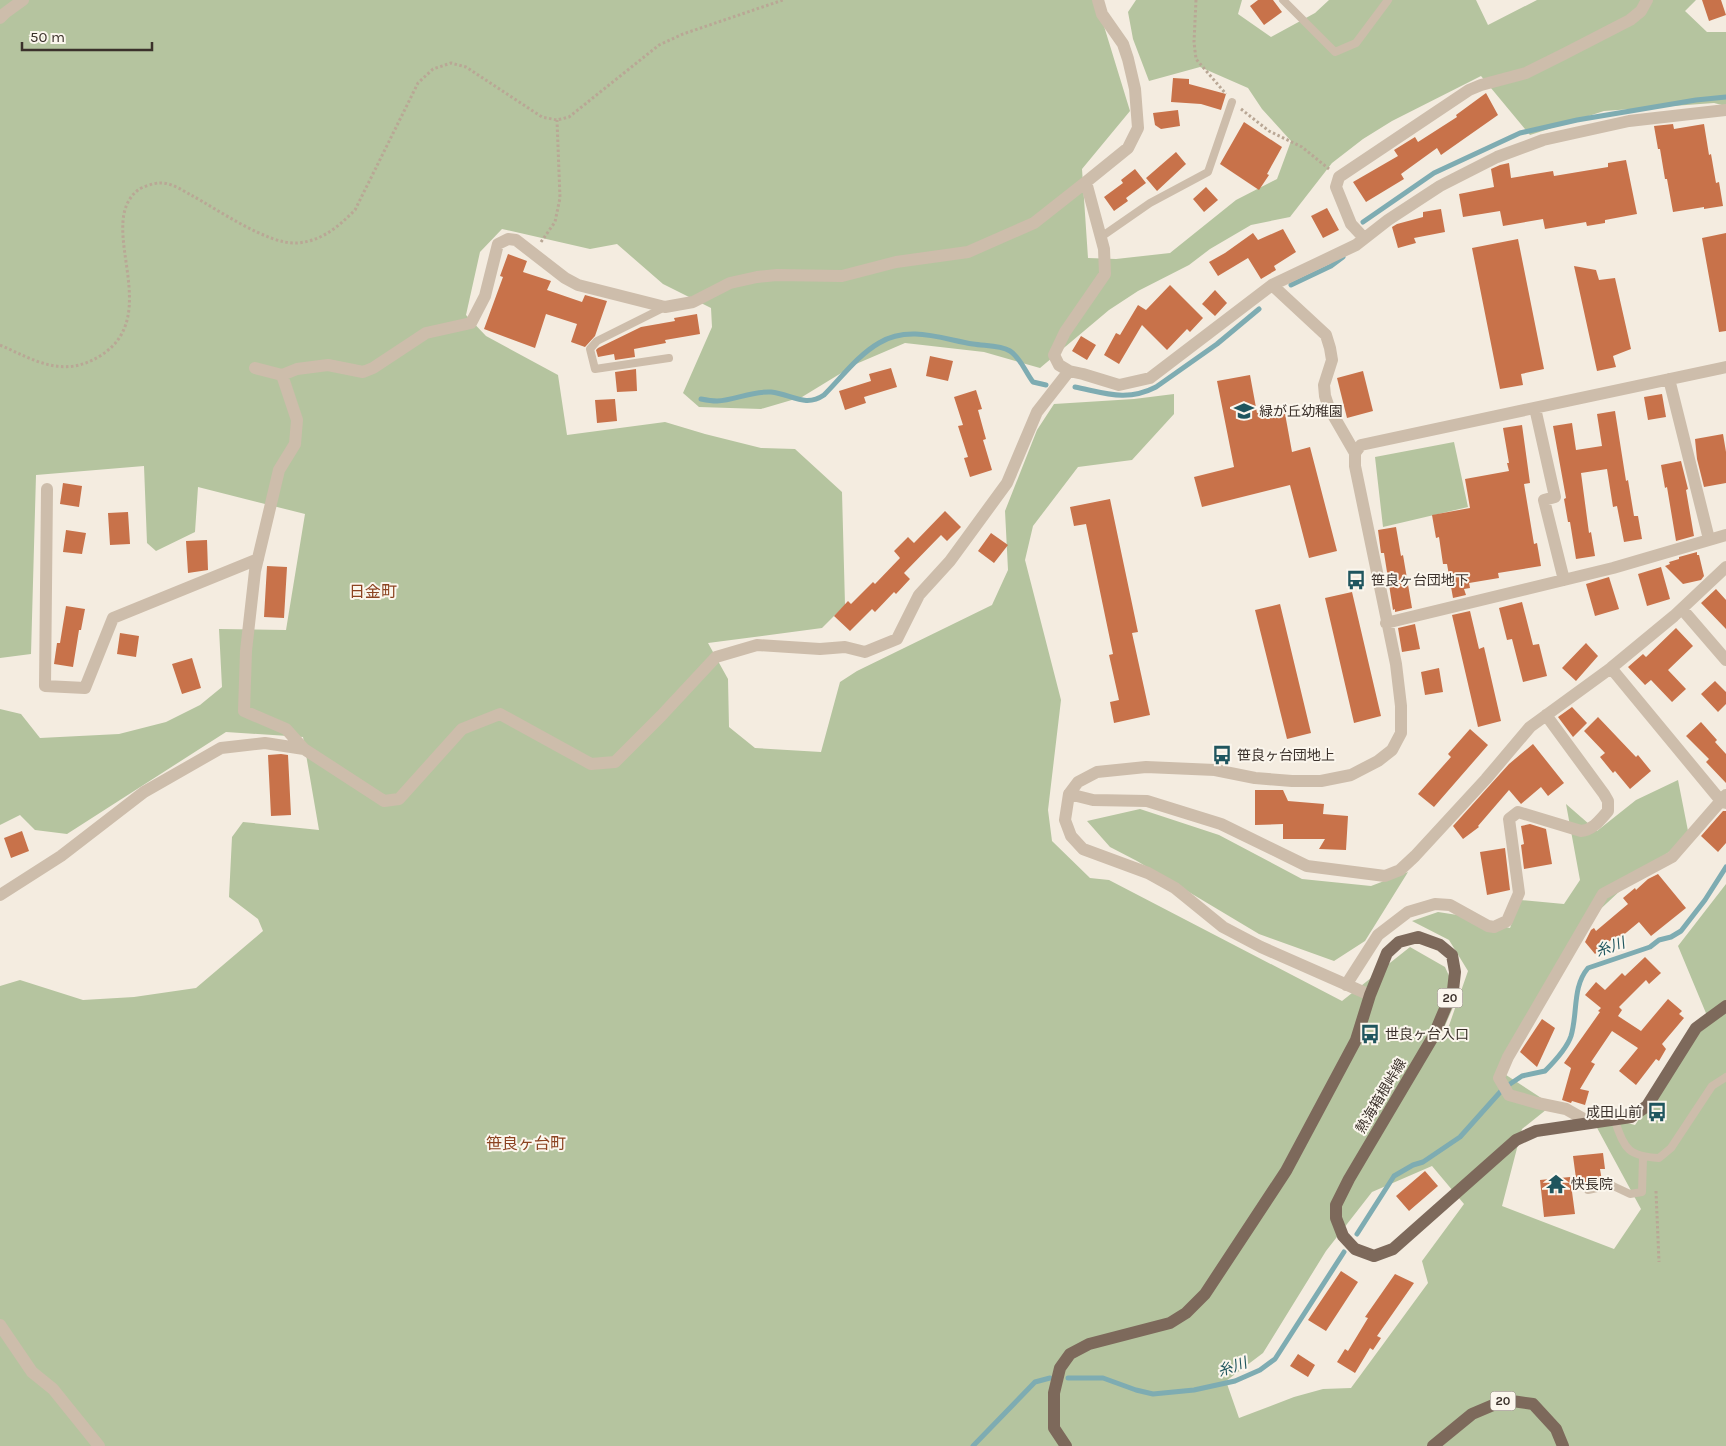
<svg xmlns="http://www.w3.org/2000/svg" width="1726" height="1446" viewBox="0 0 1726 1446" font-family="Karla,'Noto Sans JP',sans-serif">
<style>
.green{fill:#b5c49f;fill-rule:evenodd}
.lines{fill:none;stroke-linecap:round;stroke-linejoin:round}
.stream{stroke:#7eacb2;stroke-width:5}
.building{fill:#c8724a}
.path{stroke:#b9a795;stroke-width:3;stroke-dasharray:2.5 2.5;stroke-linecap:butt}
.lane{stroke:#cdbdab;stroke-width:8}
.street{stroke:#cdbdab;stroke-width:12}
.primary{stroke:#7d695b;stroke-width:12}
.labels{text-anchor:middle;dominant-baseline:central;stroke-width:4;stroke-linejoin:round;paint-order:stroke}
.shield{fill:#fbf6ed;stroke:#756c65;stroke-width:1}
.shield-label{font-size:12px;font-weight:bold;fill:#3b312b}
.poi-label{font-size:14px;fill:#3b312b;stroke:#fbf6ed;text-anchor:start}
.street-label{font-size:14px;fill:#3b312b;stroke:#fbf6ed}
.water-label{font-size:15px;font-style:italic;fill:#1f555e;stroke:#fbf6ed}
.quarter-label{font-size:16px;fill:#8c4321;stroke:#fbf6ed}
</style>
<rect width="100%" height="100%" fill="#f4ece0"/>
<!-- green -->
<path class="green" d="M 0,0 L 1096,0 L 1130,111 L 1082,169 L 1088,258 L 1116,259 L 1170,253 L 1236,200 L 1277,179 L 1291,141 L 1262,109 L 1248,88 L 1200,67 L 1149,81 L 1133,39 L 1128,12 L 1136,0 L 1242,0 L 1238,14 L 1271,37 L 1315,13 L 1329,0 L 1476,0 L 1488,25 L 1537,0 L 1696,0 L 1685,11 L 1707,32 L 1726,32 L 1726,106 L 1714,103 L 1604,111 L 1530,135 L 1481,76 L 1392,121 L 1363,139 L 1332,163 L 1290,217 L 1251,225 L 1210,249 L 1189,265 L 1138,291 L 1109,310 L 1040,368 L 984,352 L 905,343 L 856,364 L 802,397 L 761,409 L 699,407 L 683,393 L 712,327 L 711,308 L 663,284 L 617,244 L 590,249 L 502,229 L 480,252 L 466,315 L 486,336 L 558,375 L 567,435 L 665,422 L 705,434 L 761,448 L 795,449 L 842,492 L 845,605 L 822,628 L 708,643 L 728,679 L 729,727 L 755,748 L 821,752 L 840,682 L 857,671 L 992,605 L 1008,570 L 1005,511 L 1037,430 L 1054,404 L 1134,399 L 1174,394 L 1174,414 L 1132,460 L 1078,467 L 1033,526 L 1025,560 L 1061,700 L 1048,810 L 1052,841 L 1090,878 L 1109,880 L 1342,1001 L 1410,947 L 1445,967 L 1458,996 L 1440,1037 L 1444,1040 L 1468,971 L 1449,940 L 1412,921 L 1438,912 L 1464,916 L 1510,928 L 1520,900 L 1564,904 L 1580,880 L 1566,804 L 1597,831 L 1636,800 L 1678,780 L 1689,836 L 1622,889 L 1578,930 L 1500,1071 L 1552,1105 L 1522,1129 L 1502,1206 L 1614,1249 L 1641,1209 L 1589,1113 L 1635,1125 L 1708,1018 L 1678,946 L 1726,884 L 1726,1446 L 0,1446 L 0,986 L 20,980 L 83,1000 L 134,997 L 196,988 L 263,931 L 258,919 L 229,897 L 232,837 L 243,822 L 319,830 L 303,737 L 226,732 L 67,834 L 35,830 L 20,815 L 0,825 L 0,709 L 21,714 L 40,738 L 119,734 L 166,722 L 200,705 L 222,687 L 219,629 L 286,630 L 305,514 L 198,487 L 195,532 L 156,551 L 147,543 L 144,466 L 36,475 L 31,654 L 0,658 ZM 1432,1166 L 1464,1204 L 1422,1261 L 1428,1283 L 1351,1388 L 1323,1389 L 1294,1397 L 1239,1418 L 1226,1381 L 1263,1353 L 1326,1251 L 1372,1192 Z
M 1454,442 L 1468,507 L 1383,527 L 1375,457 Z
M 1140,809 L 1219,835 L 1302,879 L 1371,886 L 1408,872 L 1365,941 L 1334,961 L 1259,934 L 1137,861 L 1110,847 L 1087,821 Z"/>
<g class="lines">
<!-- stream -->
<path class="stream" d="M 1363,222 L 1434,173 L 1520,133 L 1577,120 L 1696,100 L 1726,97
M 1291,285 L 1331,266 L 1343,257
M 1075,387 C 1105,393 1127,402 1156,387 L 1217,344 L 1259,309
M 701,399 C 706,400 712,401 717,401 C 735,400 752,391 771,392 C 791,394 805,408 824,395 C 841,378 858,355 879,343 C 909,325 942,339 973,344 C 985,346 1000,345 1010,351 C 1020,357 1026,373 1033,382 L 1046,385
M 1510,1084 L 1522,1076 L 1545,1071 C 1554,1062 1567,1048 1571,1036 C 1578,1013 1572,987 1588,968 L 1650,947 L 1659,940 L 1671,937 L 1681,931 L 1705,900 L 1726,867
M 1357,1234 L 1394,1176 L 1413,1165 L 1423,1162 L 1460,1137 L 1502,1090
M 1068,1378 L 1103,1378 L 1136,1390 L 1153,1394 L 1194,1390 L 1235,1381 L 1260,1370 L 1275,1359 L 1344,1252
M 973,1446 L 1035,1382 L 1050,1378"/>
</g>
<!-- building -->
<path class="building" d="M 1258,0 L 1273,0 L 1282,12 L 1264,25 L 1250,6 Z
M 1702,0 L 1721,0 L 1726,15 L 1709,21 Z
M 1173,78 L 1189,79 L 1189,84 L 1226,94 L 1221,110 L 1201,104 L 1171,102 Z
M 1486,93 L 1498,115 L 1441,155 L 1437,148 L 1401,174 L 1404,179 L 1366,202 L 1353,182 L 1398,156 L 1394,150 L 1415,137 L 1418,142 L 1457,117 L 1456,115 Z
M 1178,110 L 1180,126 L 1161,129 L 1155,125 L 1153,113 Z
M 1244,122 L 1282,147 L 1267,174 L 1269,175 L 1259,190 L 1220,164 Z
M 1673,124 L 1674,129 L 1704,124 L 1709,155 L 1711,154 L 1716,183 L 1719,182 L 1723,206 L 1704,209 L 1704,207 L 1673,212 L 1667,179 L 1665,179 L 1660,149 L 1658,149 L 1654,126 Z
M 1176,152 L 1186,164 L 1157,191 L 1146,178 Z
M 1626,160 L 1637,214 L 1605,220 L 1605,223 L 1587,226 L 1586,222 L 1545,229 L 1543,219 L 1503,226 L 1500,211 L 1463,217 L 1459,194 L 1494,187 L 1491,169 L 1500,165 L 1509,163 L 1511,178 L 1553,171 L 1554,176 L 1608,167 L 1608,163 Z
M 1135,169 L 1146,183 L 1126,198 L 1128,201 L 1114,211 L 1104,197 L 1123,183 L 1121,180 Z
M 1206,187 L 1218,200 L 1204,212 L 1193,199 Z
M 1327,208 L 1339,230 L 1323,238 L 1311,216 Z
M 1441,209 L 1445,232 L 1414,238 L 1416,243 L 1398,248 L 1392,227 L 1397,224 L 1423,217 L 1423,212 Z
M 1283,229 L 1296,252 L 1274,266 L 1276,270 L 1261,279 L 1248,258 L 1218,276 L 1209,262 L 1225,253 L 1253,233 L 1258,240 Z
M 1726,233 L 1726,331 L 1719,332 L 1702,238 Z
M 1518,239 L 1544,369 L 1521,374 L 1523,385 L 1500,389 L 1472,248 Z
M 508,254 L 527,261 L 523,272 L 551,281 L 547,290 L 582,302 L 585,295 L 607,301 L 595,336 L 585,347 L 571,342 L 577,324 L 546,314 L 535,348 L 484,329 L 503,277 L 500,276 Z
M 1574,266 L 1596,270 L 1599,280 L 1615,278 L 1631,349 L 1613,356 L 1616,367 L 1597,371 Z
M 1170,285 L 1203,318 L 1190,332 L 1187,329 L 1167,350 L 1142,325 L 1119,364 L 1104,355 L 1116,333 L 1120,335 L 1138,305 L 1146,310 Z
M 1215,290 L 1227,303 L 1215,316 L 1202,304 Z
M 697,314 L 700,334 L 665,340 L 666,343 L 634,349 L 635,357 L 615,360 L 614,354 L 598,357 L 596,350 L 598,348 L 641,327 L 675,321 L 674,318 Z
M 1081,336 L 1096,345 L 1087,360 L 1072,351 Z
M 930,356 L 953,361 L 948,381 L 926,376 Z
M 891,368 L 897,387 L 864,397 L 866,403 L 845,410 L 839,391 L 871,381 L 869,374 Z
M 636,369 L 637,391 L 617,392 L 615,372 Z
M 1363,371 L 1373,411 L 1347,418 L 1337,378 Z
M 1250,375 L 1257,413 L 1284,408 L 1292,452 L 1310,447 L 1337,551 L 1309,558 L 1290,485 L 1202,507 L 1194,477 L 1234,467 L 1217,381 Z
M 976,390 L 982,409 L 978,410 L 986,439 L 983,440 L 992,470 L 970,477 L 964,458 L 968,457 L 958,426 L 963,425 L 954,397 Z
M 1662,394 L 1666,417 L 1648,420 L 1644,397 Z
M 615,399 L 617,421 L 597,423 L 595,400 Z
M 1615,411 L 1626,481 L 1628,480 L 1634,516 L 1638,516 L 1642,539 L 1624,542 L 1617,506 L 1613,507 L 1607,469 L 1581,473 L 1589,533 L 1591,532 L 1595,556 L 1576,559 L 1570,522 L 1568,522 L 1564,499 L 1566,498 L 1553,426 L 1572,423 L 1576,450 L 1602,446 L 1597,414 Z
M 1522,425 L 1530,483 L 1524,484 L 1534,544 L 1537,543 L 1541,566 L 1498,573 L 1499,578 L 1469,583 L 1470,588 L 1464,589 L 1466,595 L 1453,598 L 1447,564 L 1443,564 L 1439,537 L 1436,538 L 1432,515 L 1470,508 L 1465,479 L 1509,471 L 1507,463 L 1509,463 L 1503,428 Z
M 1723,434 L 1726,452 L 1726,483 L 1704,487 L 1697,459 L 1695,439 Z
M 1681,461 L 1688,489 L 1686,490 L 1694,536 L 1676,541 L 1667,487 L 1665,488 L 1661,465 Z
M 63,483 L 82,486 L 79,507 L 60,504 Z
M 1110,499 L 1138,632 L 1132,633 L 1150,715 L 1114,723 L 1110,702 L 1119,700 L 1109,655 L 1113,654 L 1086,524 L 1074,526 L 1070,507 Z
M 945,511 L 961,527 L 947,541 L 941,535 L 904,573 L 910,579 L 896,594 L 894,592 L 875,612 L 872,609 L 850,631 L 834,616 L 848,601 L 851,604 L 873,582 L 875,584 L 900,558 L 894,551 L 908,537 L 914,543 Z
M 128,512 L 130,544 L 110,545 L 108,513 Z
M 1396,527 L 1401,556 L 1403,555 L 1412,608 L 1395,612 L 1395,609 L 1393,610 L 1384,553 L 1381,553 L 1378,530 Z
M 66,530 L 86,533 L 82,554 L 63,552 Z
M 991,533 L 1008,545 L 994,563 L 978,551 Z
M 207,540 L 208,570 L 188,573 L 186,541 Z
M 1697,552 L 1697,555 L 1699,555 L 1704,576 L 1701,580 L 1683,584 L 1665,566 L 1670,564 L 1669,562 L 1679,559 L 1679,557 Z
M 267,566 L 287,567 L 284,618 L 264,617 Z
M 1661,567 L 1670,599 L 1647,606 L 1638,574 Z
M 1609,577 L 1619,609 L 1595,616 L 1586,584 Z
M 1716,589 L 1726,600 L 1726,629 L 1701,603 Z
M 1352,592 L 1381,716 L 1354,723 L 1325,598 Z
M 1522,602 L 1533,645 L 1539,644 L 1547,676 L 1523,682 L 1512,639 L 1507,640 L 1499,608 Z
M 1280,604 L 1311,733 L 1287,739 L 1255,610 Z
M 66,606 L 85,609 L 81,630 L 79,630 L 73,667 L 54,664 L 57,643 L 60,643 Z
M 1470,611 L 1479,649 L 1484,647 L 1501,721 L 1478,727 L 1452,615 Z
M 1415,624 L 1420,649 L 1402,652 L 1398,628 Z
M 1676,628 L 1693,646 L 1668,670 L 1686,689 L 1672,702 L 1651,680 L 1645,685 L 1628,667 L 1643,654 L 1646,657 Z
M 120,633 L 139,636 L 136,657 L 117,654 Z
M 1586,643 L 1598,656 L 1576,681 L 1562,668 Z
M 192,658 L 201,688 L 182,694 L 172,664 Z
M 1439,668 L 1443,692 L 1425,695 L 1421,672 Z
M 1715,681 L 1726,692 L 1726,704 L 1718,712 L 1701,694 Z
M 1572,707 L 1587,723 L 1573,737 L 1558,717 Z
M 1598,717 L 1636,757 L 1638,755 L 1651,771 L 1630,789 L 1615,771 L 1613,773 L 1600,757 L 1605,753 L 1584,731 Z
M 1701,722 L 1717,740 L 1715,742 L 1726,754 L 1726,783 L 1706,762 L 1709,759 L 1686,736 Z
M 1470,729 L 1488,745 L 1434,807 L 1418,794 L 1451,757 L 1448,754 Z
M 1533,744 L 1564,783 L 1548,796 L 1541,787 L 1521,804 L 1509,790 L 1478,826 L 1479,827 L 1463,839 L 1453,826 L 1509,764 Z
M 281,754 L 288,755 L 291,815 L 271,816 L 268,755 Z
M 1255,790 L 1283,790 L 1288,801 L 1324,804 L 1323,814 L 1348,816 L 1346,850 L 1319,849 L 1325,839 L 1283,839 L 1283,824 L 1255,825 Z
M 1723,811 L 1726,811 L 1726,843 L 1718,852 L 1701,836 Z
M 1530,824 L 1546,829 L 1552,864 L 1524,869 L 1521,845 L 1524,844 L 1521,826 Z
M 22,831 L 29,851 L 11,858 L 4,838 Z
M 1505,848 L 1510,890 L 1487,895 L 1480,852 Z
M 1658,874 L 1686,908 L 1651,936 L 1639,922 L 1615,942 L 1612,939 L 1595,954 L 1585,942 L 1591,930 L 1594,928 L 1596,931 L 1628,904 L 1623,898 L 1635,888 L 1636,890 L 1648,879 Z
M 1645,957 L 1661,973 L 1649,984 L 1646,980 L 1619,1007 L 1622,1010 L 1618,1016 L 1641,1031 L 1668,999 L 1682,1011 L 1679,1014 L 1684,1018 L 1662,1044 L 1666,1049 L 1659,1061 L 1656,1059 L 1636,1085 L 1619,1071 L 1638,1048 L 1612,1031 L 1591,1062 L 1595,1064 L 1580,1089 L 1589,1091 L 1585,1105 L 1572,1101 L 1571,1103 L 1562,1100 L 1571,1068 L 1564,1063 L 1600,1012 L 1598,1011 L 1601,1008 L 1585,995 L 1596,982 L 1605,990 L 1622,973 L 1625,976 Z
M 1542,1019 L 1555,1028 L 1537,1067 L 1520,1052 Z
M 1603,1153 L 1605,1169 L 1600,1169 L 1602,1181 L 1577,1186 L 1573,1156 Z
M 1425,1171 L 1438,1186 L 1409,1211 L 1396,1196 Z
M 1570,1177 L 1575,1214 L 1544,1217 L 1540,1180 Z
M 1341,1271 L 1358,1282 L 1326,1331 L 1308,1320 Z
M 1395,1274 L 1414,1283 L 1377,1336 L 1381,1338 L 1373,1350 L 1370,1348 L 1355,1373 L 1337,1362 L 1345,1349 L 1348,1351 L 1368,1318 L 1365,1317 Z
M 1298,1354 L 1315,1365 L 1308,1377 L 1290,1366 Z"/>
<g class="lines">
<!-- path -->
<path class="path" d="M 1196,0 L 1194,42 L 1196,59 L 1226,94
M 1241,109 L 1269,131 L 1302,147 L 1329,169
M 541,242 L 555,222 L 560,198 L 557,120
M 0,345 C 34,360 63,379 100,356 C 166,315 94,225 138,190 C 142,187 154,183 159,183 C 170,182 182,190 191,195 C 217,209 268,245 297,243 C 322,241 338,227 355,210 L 418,83 L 433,69 L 451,63 L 466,67 L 542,117 L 557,120 L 569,117 L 659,45 L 683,34 L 783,0
M 1656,1191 L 1659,1262"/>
<!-- lane -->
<path class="lane" d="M 1283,0 L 1335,52 L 1356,43 L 1388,0
M 1101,237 L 1150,203 L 1208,172 L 1232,102
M 665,307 L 597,341 L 590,349 L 595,369 L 669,358
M 1614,1119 C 1625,1148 1626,1156 1659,1158 L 1671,1148 L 1712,1086 L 1726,1077
M 1588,1190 L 1611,1185 L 1630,1194 L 1642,1192 L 1643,1158"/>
<!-- street -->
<path class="street" d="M 1098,0 L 1102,14 L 1123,44 L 1128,59 L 1135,89 L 1138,128 L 1128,148 L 1086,182 L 1104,249 L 1105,274 L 1065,332 L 1054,355 L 1059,365 L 1069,371 L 1083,374 L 1119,385 L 1150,378 L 1272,285 L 1356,245 L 1388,220 L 1440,186 L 1497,157 L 1543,140 L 1629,121 L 1726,110
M 0,18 L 5,13 L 23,0
M 1364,238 L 1351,224 L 1336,187 L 1339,177 L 1469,90 L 1481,85 L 1526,73 L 1564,54 L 1630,20 L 1641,11 L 1647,0
M 1272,285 L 1326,335 L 1330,348 L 1332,360 L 1324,385 L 1325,396 L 1329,408 L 1355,453
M 255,368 L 282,375 L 297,420 L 295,444 L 279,470 L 255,571 L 246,651 L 244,711 L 286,729 L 304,749 L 384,801 L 399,799 L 462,729 L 500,714 L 591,764 L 615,762 L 661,716 L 716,657 L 757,645 L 820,649 L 845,647 L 865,652 L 897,639 L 919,595 L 950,561 L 1007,483 L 1037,412 L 1069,371
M 282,375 L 297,369 L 328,365 L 363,372 L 373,368 L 426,333 L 471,323 L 485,296 L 498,244 L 508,239 L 516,240 L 565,278 L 578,285 L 665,307 L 693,302 L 730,283 L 757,277 L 777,275 L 842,276 L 896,262 L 968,252 L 1034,223 L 1086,182
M 1669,379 L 1709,539
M 1535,408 L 1555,497 L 1544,500 L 1564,580
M 47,489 L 45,686 L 85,688 L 113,618 L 258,559
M 1682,609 L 1726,660
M 1386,623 L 1613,568 L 1726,535
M 1611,668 L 1721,801 L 1726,803
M 1069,794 L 1093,800 L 1147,801 L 1221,824 L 1307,866 L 1385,876 L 1400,870 L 1415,856 L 1486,779 L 1530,727 L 1611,668 L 1674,616 L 1726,567
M 0,895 L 61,856 L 144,792 L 221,748 L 265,743 L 304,749
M 1346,985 L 1378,935 L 1408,912 L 1435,904 L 1450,905 L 1488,926 L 1494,927 L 1507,921 L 1519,893 L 1509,819 L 1518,812 L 1581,831 C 1593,830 1600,820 1608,811 L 1608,801 L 1604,794 L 1546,715
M 1370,995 L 1261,947 L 1223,927 L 1175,888 L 1148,873 L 1083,849 L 1071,836 L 1065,820 L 1069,794 L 1078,782 L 1097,772 L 1146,767 L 1215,770 L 1255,778 L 1292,781 L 1321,781 L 1351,775 L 1378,761 L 1392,750 L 1401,733 L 1401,706 L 1396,664 L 1355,466 L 1355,453 L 1361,445 L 1726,367
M 1589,1122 L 1566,1109 L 1537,1103 L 1509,1095 L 1499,1078 L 1508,1057 L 1603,894 L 1672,857 L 1726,795
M 0,1325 L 32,1372 L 53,1389 L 99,1446"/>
<!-- primary -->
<path class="primary" d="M 1066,1446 L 1054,1428 L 1054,1393 L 1060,1368 L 1070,1354 L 1089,1344 L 1170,1323 L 1186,1313 L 1205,1294 L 1286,1171 L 1356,1040 L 1370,995 L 1387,953 L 1399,942 L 1418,937 L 1440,945 L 1452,955 L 1455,972 L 1453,990 L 1433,1037 L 1349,1179 L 1336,1205 L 1336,1218 L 1343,1236 L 1355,1249 L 1374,1256 L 1393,1249 L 1516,1140 L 1536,1131 L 1631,1117 L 1647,1106 L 1696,1028 L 1726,1006
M 1433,1446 L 1472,1414 L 1505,1400 L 1533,1404 L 1556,1429 L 1563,1446"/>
</g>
<!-- icons -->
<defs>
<symbol id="school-bare" viewBox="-9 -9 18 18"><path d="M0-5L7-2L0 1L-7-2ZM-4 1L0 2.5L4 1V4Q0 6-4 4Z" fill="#1f555e" stroke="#fbf6ed" stroke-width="2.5" paint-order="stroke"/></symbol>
<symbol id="bus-bare" viewBox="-9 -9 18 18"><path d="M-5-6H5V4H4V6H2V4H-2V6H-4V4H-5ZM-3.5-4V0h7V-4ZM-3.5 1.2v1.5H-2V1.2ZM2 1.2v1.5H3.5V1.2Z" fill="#1f555e" stroke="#fbf6ed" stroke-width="2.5" paint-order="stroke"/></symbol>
<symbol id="temple-bare" viewBox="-9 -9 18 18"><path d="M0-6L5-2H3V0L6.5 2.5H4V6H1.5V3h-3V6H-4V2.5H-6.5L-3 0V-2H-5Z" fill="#1f555e" stroke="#fbf6ed" stroke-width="2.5" paint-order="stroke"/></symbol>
</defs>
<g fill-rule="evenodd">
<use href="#school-bare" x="1230" y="397" width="28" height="28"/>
<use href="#bus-bare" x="1342" y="566" width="28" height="28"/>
<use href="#bus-bare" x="1208" y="741" width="28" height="28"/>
<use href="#bus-bare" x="1356" y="1020" width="28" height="28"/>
<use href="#bus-bare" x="1643" y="1098" width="28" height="28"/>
<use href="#temple-bare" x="1542" y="1170" width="28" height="28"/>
</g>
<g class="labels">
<!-- shield labels -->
<g class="shield">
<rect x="1437.5" y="988.5" width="25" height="19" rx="4"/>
<rect x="1490.5" y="1391.5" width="25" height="19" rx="4"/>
</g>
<g class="shield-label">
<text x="1450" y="998">20</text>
<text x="1503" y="1401">20</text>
</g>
<!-- poi labels -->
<g class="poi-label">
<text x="1259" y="411">緑が丘幼稚園</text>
<text x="1371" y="580">笹良ヶ台団地下</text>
<text x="1237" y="755">笹良ヶ台団地上</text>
<text x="1385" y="1034">世良ヶ台入口</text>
<text x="1642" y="1112" text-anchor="end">成田山前</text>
<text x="1571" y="1184">快長院</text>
</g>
<!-- street labels -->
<g class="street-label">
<text transform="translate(1381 1096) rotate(-59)">熱海箱根峠線</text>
</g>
<!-- water labels -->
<g class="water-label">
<text transform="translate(1610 947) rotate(-19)">糸川</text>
<text transform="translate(1232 1367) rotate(-19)">糸川</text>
</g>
<!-- quarter labels -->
<g class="quarter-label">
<text x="373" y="591">日金町</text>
<text x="526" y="1143">笹良ヶ台町</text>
</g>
</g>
<!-- scale -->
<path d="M22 42v8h130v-8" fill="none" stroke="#3b312b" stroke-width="2.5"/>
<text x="30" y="42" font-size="15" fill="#3b312b" stroke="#fbf6ed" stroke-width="4" paint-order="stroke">50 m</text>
</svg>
